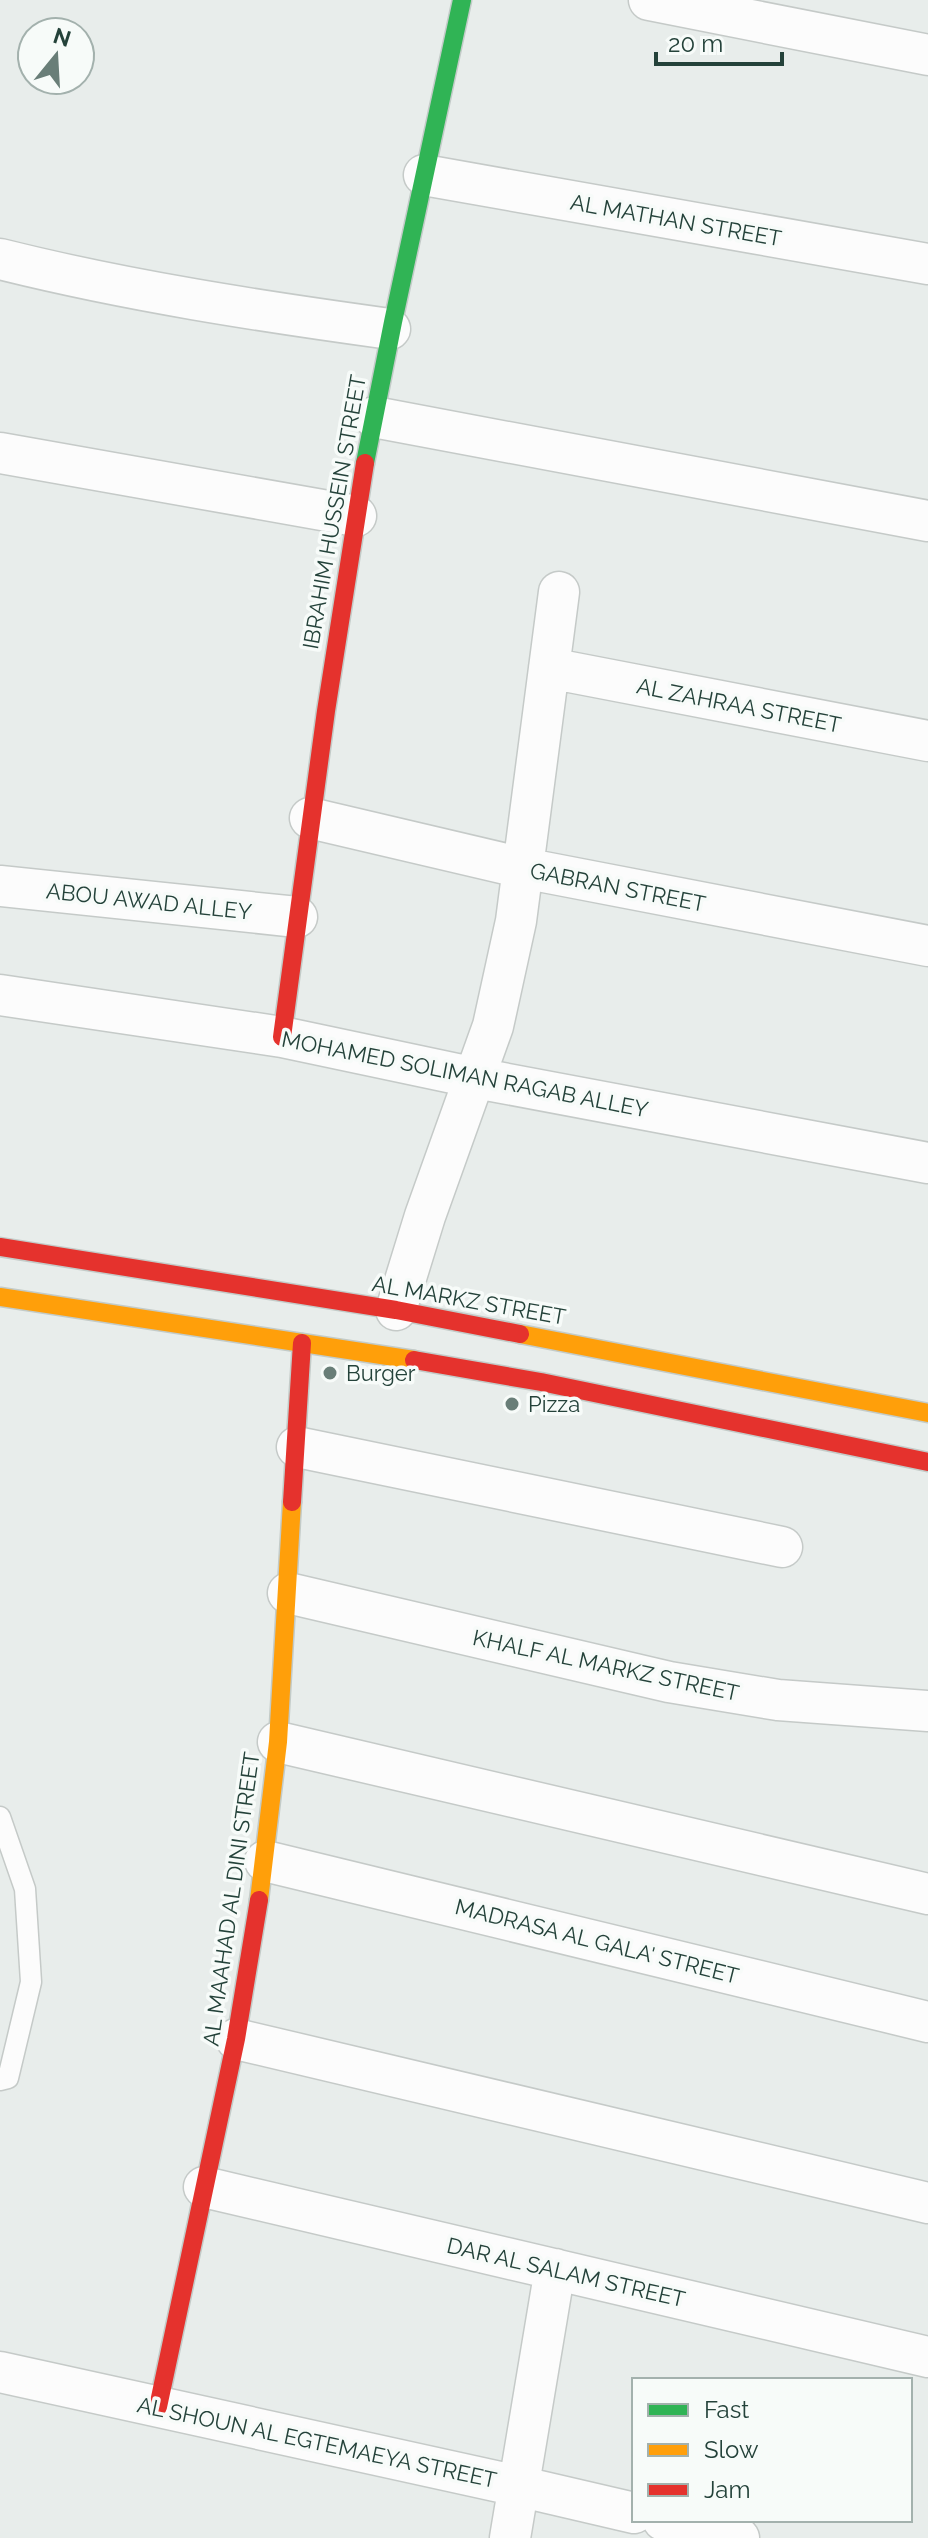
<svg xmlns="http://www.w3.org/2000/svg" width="928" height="2538" viewBox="0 0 928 2538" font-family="Raleway,sans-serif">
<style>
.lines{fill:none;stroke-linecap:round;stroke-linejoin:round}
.lane-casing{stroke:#c5cac8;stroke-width:23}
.street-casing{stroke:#c5cac8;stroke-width:43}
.fast-casing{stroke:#c3cbc8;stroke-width:21}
.slow-casing{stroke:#c3cbc8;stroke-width:21}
.jam-casing{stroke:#c3cbc8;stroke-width:21}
.lane{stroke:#fcfcfc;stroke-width:20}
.street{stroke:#fcfcfc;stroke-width:40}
.fast{stroke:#30b455;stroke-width:18}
.slow{stroke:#ff9f0a;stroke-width:18}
.jam{stroke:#e5322d;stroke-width:18}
.poi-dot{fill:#697e78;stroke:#f7fbf9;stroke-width:3}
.labels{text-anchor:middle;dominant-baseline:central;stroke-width:7;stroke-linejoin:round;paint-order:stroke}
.street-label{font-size:22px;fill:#24423a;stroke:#f7fbf9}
.poi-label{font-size:22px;fill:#24423a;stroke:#f7fbf9;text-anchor:start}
</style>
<rect width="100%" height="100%" fill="#e8edeb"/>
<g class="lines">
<defs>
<path id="lane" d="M 0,1817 L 25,1889 L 31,1982 L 8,2078 L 0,2080"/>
<path id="street" d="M 649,0 L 928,55
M 424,175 L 928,264
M 0,259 C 128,291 259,311 390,329
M 374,417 L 928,521
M 0,453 L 356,516
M 549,668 L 928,741
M 310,818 L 523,868 L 928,946
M 0,886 L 297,917
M 0,995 L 282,1037 L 476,1078 L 928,1163
M 396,1310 L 425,1216 L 493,1026 L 516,921 L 559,592
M 297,1447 L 782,1547
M 288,1593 L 669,1682 L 778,1700 L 928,1711
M 278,1742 L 928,1894
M 265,1861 L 928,2022
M 236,2039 L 928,2203
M 204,2187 L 928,2357
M 0,2372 L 518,2486 L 634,2513
M 663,2520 L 739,2538
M 510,2538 L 555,2269"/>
<path id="fast" d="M 365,463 L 393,322 L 462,0"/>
<path id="slow" d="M 0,1297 L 414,1360
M 520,1334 L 928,1413
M 259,1900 L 278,1742 L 292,1502"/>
<path id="jam" d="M 282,1037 L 326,711 L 365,463
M 0,1247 L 396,1310 L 520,1334
M 414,1360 L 541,1382 L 928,1462
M 292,1502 L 302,1343
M 158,2407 L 236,2039 L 259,1900"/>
</defs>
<!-- lane casing -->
<use href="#lane" class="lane-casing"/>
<!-- street casing -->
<use href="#street" class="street-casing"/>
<!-- fast casing -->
<use href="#fast" class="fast-casing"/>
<!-- slow casing -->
<use href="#slow" class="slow-casing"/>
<!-- jam casing -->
<use href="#jam" class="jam-casing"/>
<!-- lane -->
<use href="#lane" class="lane"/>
<!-- street -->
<use href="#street" class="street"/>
<!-- fast -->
<use href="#fast" class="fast"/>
<!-- slow -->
<use href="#slow" class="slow"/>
<!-- jam -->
<use href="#jam" class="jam"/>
</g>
<!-- markers -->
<g class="poi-dot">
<circle cx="330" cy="1373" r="8"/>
<circle cx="512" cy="1404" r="8"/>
</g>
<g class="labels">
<!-- street labels -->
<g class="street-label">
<text transform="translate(676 220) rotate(10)">AL MATHAN STREET</text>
<text transform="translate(334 512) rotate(-80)">IBRAHIM HUSSEIN STREET</text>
<text transform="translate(739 705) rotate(11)">AL ZAHRAA STREET</text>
<text transform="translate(618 887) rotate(11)">GABRAN STREET</text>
<text transform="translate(149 901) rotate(6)">ABOU AWAD ALLEY</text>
<text transform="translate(465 1074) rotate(11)">MOHAMED SOLIMAN RAGAB ALLEY</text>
<text transform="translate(469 1300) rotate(10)">AL MARKZ STREET</text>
<text transform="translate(606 1665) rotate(12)">KHALF AL MARKZ STREET</text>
<text transform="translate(231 1899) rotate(-82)">AL MAAHAD AL DINI STREET</text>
<text transform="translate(597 1941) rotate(14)">MADRASA AL GALA' STREET</text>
<text transform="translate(566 2272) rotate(13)">DAR AL SALAM STREET</text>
<text transform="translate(317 2442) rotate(12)">AL SHOUN AL EGTEMAEYA STREET</text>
</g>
<!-- poi labels -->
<g class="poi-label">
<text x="346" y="1373">Burger</text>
<text x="528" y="1404">Pizza</text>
</g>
</g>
<!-- legend -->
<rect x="632" y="2378" width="280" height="144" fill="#f7fbf9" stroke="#a3b1ad" stroke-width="2"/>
<rect x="648" y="2404" width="40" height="12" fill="#30b455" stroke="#a3b1ad" stroke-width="2"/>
<text x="704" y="2418" font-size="24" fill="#24423a">Fast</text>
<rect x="648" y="2444" width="40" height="12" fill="#ff9f0a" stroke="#a3b1ad" stroke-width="2"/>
<text x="704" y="2458" font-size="24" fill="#24423a">Slow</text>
<rect x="648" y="2484" width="40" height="12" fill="#e5322d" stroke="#a3b1ad" stroke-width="2"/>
<text x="704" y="2498" font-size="24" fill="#24423a">Jam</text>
<!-- north arrow -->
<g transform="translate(56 56) rotate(18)"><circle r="38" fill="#f7fbf9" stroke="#a3b1ad" stroke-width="2"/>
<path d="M0-6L14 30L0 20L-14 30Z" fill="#697e78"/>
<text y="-12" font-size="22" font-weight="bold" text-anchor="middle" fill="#24423a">N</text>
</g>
<!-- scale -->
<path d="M656 52v12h126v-12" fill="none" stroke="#24423a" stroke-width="4"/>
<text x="668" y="52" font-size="24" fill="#24423a" stroke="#f7fbf9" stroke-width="6" paint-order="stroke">20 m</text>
</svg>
